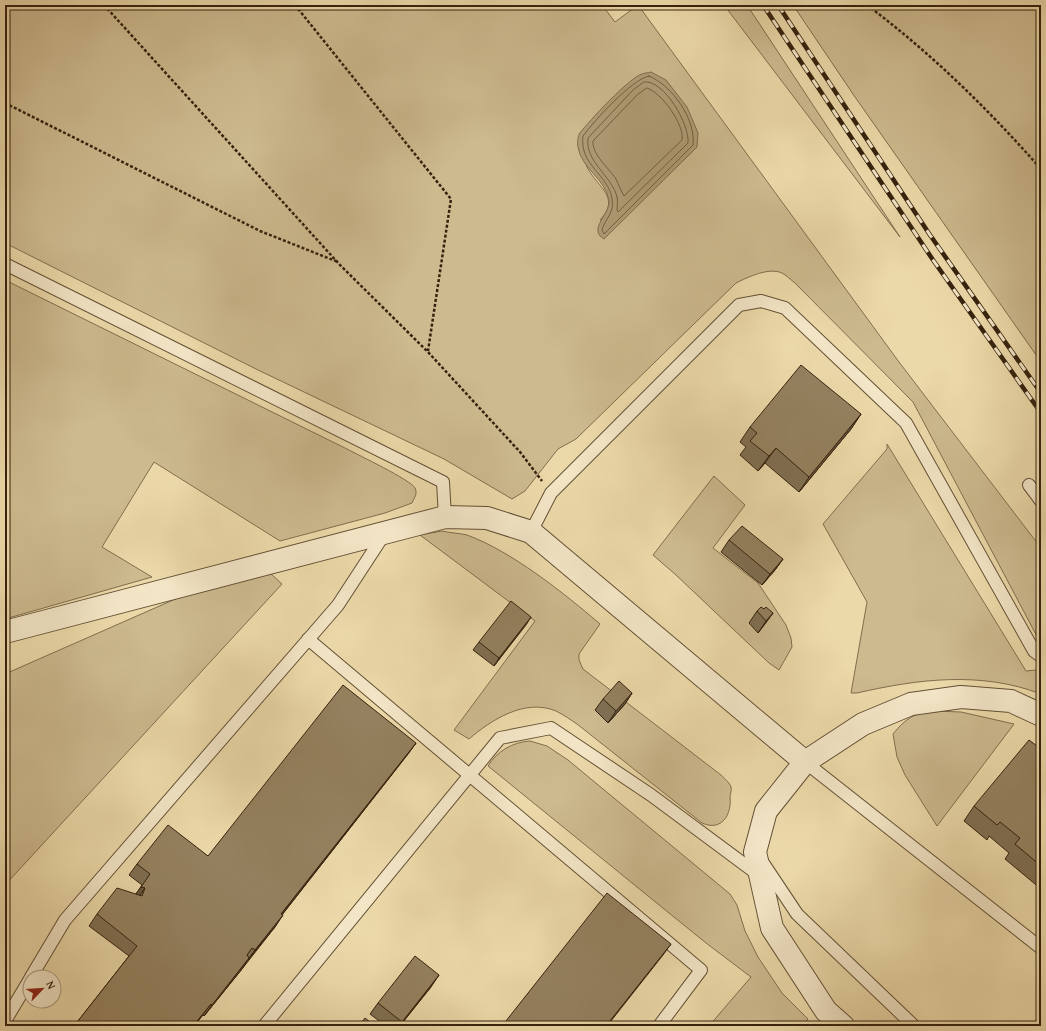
<svg xmlns="http://www.w3.org/2000/svg" width="1046" height="1031" viewBox="0 0 1046 1031" font-family="'Gentium Book Plus',serif">
<style>
.green{fill:#cdba8f;stroke:#816e4e;fill-rule:evenodd}
.water{fill:#ae9b74;stroke:#7e6b4b}
.lines{fill:none;stroke-linecap:round;stroke-linejoin:round}
.shore{stroke:#725e41;stroke-width:1}
.service-casing{stroke:#635035;stroke-width:14}
.minor-casing{stroke:#635035;stroke-width:24}
.path{stroke:#35220e;stroke-width:2.5;stroke-dasharray:3 2;stroke-linecap:butt}
.service{stroke:#f3e6c7;stroke-width:12}
.minor{stroke:#f3e6c7;stroke-width:22}
.rail-casing{stroke:#35220e;stroke-width:4.5}
.rail{stroke:#f3e6c7;stroke-width:3;stroke-dasharray:9;stroke-linecap:butt}
.wall{fill:#7f6f52;stroke:#35220e}
.shaded-wall{fill:#685a42;stroke:#35220e}
.building{fill:#94815f;stroke:#35220e}
</style>
<rect width="100%" height="100%" fill="#ecd9a9"/>
<filter id="stains"><feTurbulence type="fractalNoise" baseFrequency=".005" numOctaves="4"/><feColorMatrix values="0 0 0 0 .2 0 0 0 0 .09 0 0 0 0 .02 0 0 0 .5 -.17"/></filter>
<radialGradient id="worn" r=".72"><stop offset=".6" stop-color="#630" stop-opacity="0"/><stop offset="1" stop-color="#630" stop-opacity=".3"/></radialGradient>
<!-- green -->
<path class="green" d="M 5,5 L 602,5 L 615,22 L 638,5 L 899,362 L 1041,548 L 1041,644 L 913,402 L 795,283 C 791,280 786,275 782,273 C 769,267 748,277 736,283 L 576,439 L 558,449 L 525,491 L 512,499 L 444,459 L 258,370 L 5,243 ZM 627,84 L 697,147 L 648,194 L 600,220 C 622,197 596,186 587,167 C 583,157 582,144 579,134 Z
M 724,5 L 747,5 L 900,237 Z
M 793,5 L 1041,5 L 1041,362 L 855,97 Z
M 5,280 L 347,449 C 358,455 411,480 415,488 C 418,494 414,498 412,503 L 385,513 L 280,541 L 154,462 L 102,547 L 152,577 L 5,619 Z
M 887,444 L 1026,671 L 1036,670 L 1041,674 L 1041,694 C 981,671 918,679 857,693 L 851,693 L 867,602 L 823,524 L 887,449 Z
M 714,476 L 745,505 L 713,548 L 758,583 L 786,625 L 791,638 L 792,647 L 779,670 L 769,663 L 676,575 L 653,555 Z
M 442,531 C 450,533 459,533 467,535 C 511,551 564,593 600,624 L 579,654 L 579,660 L 583,669 L 721,775 C 724,778 730,783 731,787 C 732,790 730,794 730,797 C 732,814 722,832 702,823 L 577,724 C 571,720 564,715 556,711 C 525,698 491,720 469,739 L 454,730 L 535,621 L 420,535 Z
M 270,573 L 282,584 L 5,885 L 5,674 L 189,593 Z
M 934,711 L 961,712 L 1014,724 L 937,826 L 905,775 L 897,757 L 893,734 C 905,719 914,713 934,711 Z
M 530,741 L 547,746 L 568,760 L 730,894 L 737,905 L 745,931 L 758,957 L 782,993 L 808,1019 L 802,1026 L 709,1026 L 751,977 L 706,943 L 488,766 C 497,751 513,742 530,741 Z"/>
<!-- water -->
<path class="water" d="M 651,72 L 666,80 L 687,107 L 698,133 L 697,147 L 604,239 C 587,229 611,214 609,200 C 606,180 581,168 578,147 C 577,144 578,135 580,133 C 588,122 630,77 642,74 C 644,73 648,73 651,72 Z"/>
<g class="lines">
<!-- shore -->
<path class="shore" d="M 649,76 C 673,86 696,120 693,145 L 604,234 L 602,230 C 605,219 615,212 612,199 C 609,175 579,165 583,136 C 594,121 632,79 649,76 Z
M 644,82 C 664,79 690,125 688,143 L 618,212 L 617,210 C 617,206 618,201 617,197 C 612,176 585,162 588,138 L 633,90 Z
M 647,88 C 661,92 685,125 682,140 L 624,196 C 621,191 619,185 616,179 C 609,168 592,155 593,141 L 637,95 Z"/>
<defs>
<path id="service" d="M 5,264 L 443,482 L 445,517
M 1029,485 L 1041,501
M 531,532 L 551,493 L 739,305 L 761,301 L 785,308 L 906,423 L 1034,651 L 1041,656
M 308,639 L 701,970 L 659,1026
M 805,762 L 1041,948
M 763,863 L 797,914 L 914,1026
M 31,977 L 65,920 L 338,605 L 385,533
M 5,1021 L 30,979
M 264,1026 L 500,738 L 551,728 L 651,795 L 760,876"/>
<path id="minor" d="M 5,632 L 445,517 L 487,518 L 531,532 L 805,762
M 843,1026 L 826,1011 L 772,928 L 755,852 L 766,811 L 805,762 L 863,724 L 911,704 L 961,697 L 1011,701 L 1041,715"/>
</defs>
<!-- service casing -->
<use href="#service" class="service-casing"/>
<!-- minor casing -->
<use href="#minor" class="minor-casing"/>
<!-- path -->
<path class="path" d="M 104,5 L 340,265 L 428,352 L 520,452 L 542,481
M 295,5 L 451,199 L 428,351
M 867,5 C 931,53 988,109 1041,169
M 5,103 L 260,231 L 338,262"/>
<!-- service -->
<use href="#service" class="service"/>
<!-- minor -->
<use href="#minor" class="minor"/>
<defs>
<path id="rail" d="M 763,5 L 933,260 L 1041,413
M 778,5 L 930,235 L 1041,393"/>
</defs>
<!-- rail casing -->
<use href="#rail" class="rail-casing"/>
<!-- rail -->
<use href="#rail" class="rail"/>
</g>
<!-- wall -->
<path class="wall" d="M 861,414 L 851,429 L 799,492 L 765,463 L 758,471 L 740,455 L 746,447 L 740,442 L 750,427 Z
M 729,540 L 783,559 L 775,570 L 762,585 L 721,552 Z
M 764,609 L 773,613 L 758,633 L 749,623 L 757,611 Z
M 531,617 L 494,666 L 473,650 L 479,642 Z
M 632,693 L 625,704 L 608,723 L 595,710 L 603,699 Z
M 416,743 L 408,754 L 282,915 L 275,927 L 242,969 L 204,1016 L 203,1015 L 194,1026 L 74,1026 L 129,956 L 89,926 L 97,914 L 136,894 L 142,885 L 129,875 L 137,864 L 208,856 Z
M 1041,749 L 1041,889 L 1005,859 L 1009,853 L 989,836 L 987,840 L 964,821 L 974,806 Z
M 431,987 L 400,1026 L 386,1026 L 370,1014 L 378,1003 Z"/>
<!-- shaded-wall -->
<path class="shaded-wall" d="M 861,414 L 851,429 L 799,492 L 809,477 Z
M 776,448 L 765,463 L 758,471 L 769,456 Z
M 783,559 L 775,570 L 762,585 L 770,574 Z
M 773,613 L 765,624 L 758,633 L 766,621 Z
M 531,617 L 526,625 L 494,666 L 499,658 Z
M 632,693 L 625,704 L 608,723 L 616,711 Z
M 416,743 L 408,754 L 273,926 L 281,914 Z
M 141,887 L 145,888 L 137,899 L 133,898 Z
M 283,915 L 275,927 L 247,961 L 255,950 Z
M 671,944 L 663,955 L 607,1026 L 606,1026 Z
M 249,958 L 242,969 L 204,1016 L 212,1005 Z
M 439,975 L 431,987 L 399,1026 L 402,1022 Z
M 211,1004 L 194,1026 L 193,1026 Z"/>
<!-- building -->
<path class="building" d="M 801,365 L 861,414 L 809,477 L 776,448 L 769,456 L 750,441 L 757,433 L 750,427 Z
M 742,526 L 783,559 L 770,574 L 729,540 Z
M 511,601 L 531,617 L 499,658 L 479,642 Z
M 761,607 L 764,609 L 766,607 L 773,613 L 766,621 L 757,611 Z
M 619,681 L 632,693 L 616,711 L 603,699 Z
M 343,685 L 416,743 L 281,914 L 283,915 L 255,950 L 252,948 L 247,955 L 249,958 L 212,1005 L 211,1004 L 193,1026 L 74,1026 L 137,946 L 97,914 L 117,888 L 142,896 L 145,888 L 141,887 L 150,874 L 137,864 L 168,825 L 208,856 Z
M 1029,740 L 1041,749 L 1041,866 L 1015,844 L 1020,838 L 1000,822 L 997,825 L 974,806 Z
M 607,893 L 671,944 L 606,1026 L 502,1026 Z
M 415,956 L 439,975 L 402,1022 L 378,1003 Z
M 365,1018 L 375,1026 L 359,1026 Z"/>
<!-- margin -->
<rect width="1046" height="1031" fill="none" stroke="#ecd9a9" stroke-width="20"/>
<rect x="6" y="6" width="1034" height="1019" fill="none" stroke="#35220e" stroke-width="2"/>
<rect x="10" y="10" width="1026" height="1011" fill="none" stroke="#35220e"/>
<!-- north arrow -->
<g transform="translate(42 989) rotate(65)"><circle r="19" fill="#f3e6c7" stroke="#a7987d"/>
<path d="M0-3L7 15L0 10L-7 15Z" fill="#8f2418"/>
<text y="-6" font-size="11" font-weight="bold" text-anchor="middle" fill="#35220e">N</text>
</g>
<rect width="100%" height="100%" filter="url(#stains)"/>
<rect width="100%" height="100%" fill="url(#worn)"/>
</svg>
